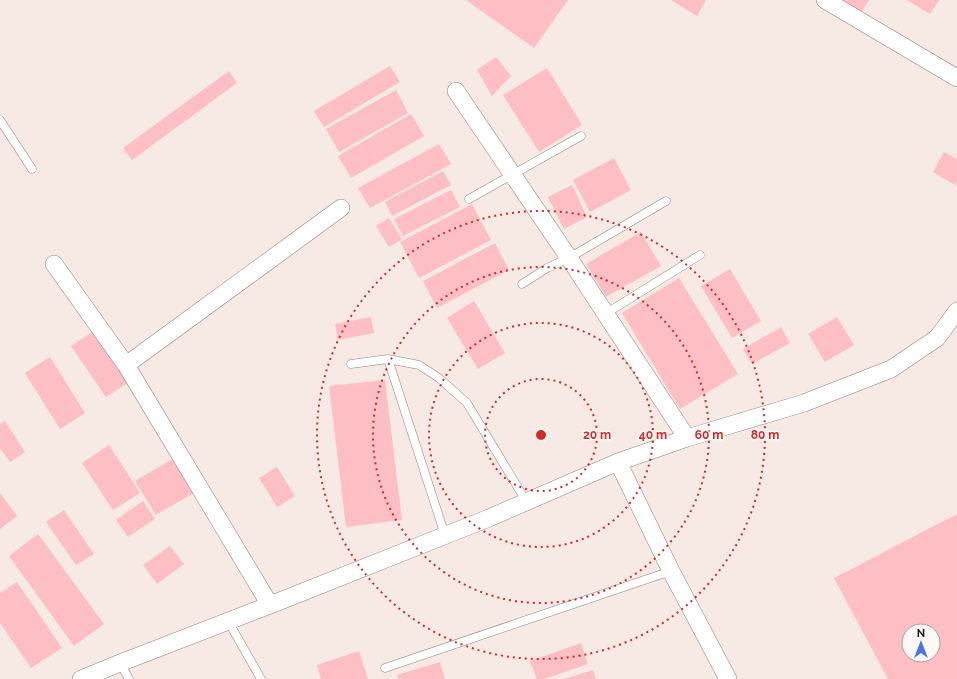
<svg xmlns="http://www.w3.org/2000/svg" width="957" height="679" viewBox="0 0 957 679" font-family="Raleway,sans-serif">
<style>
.building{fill:#fdbec4;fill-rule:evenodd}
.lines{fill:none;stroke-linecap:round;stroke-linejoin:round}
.lane-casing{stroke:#8e827e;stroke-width:9}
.street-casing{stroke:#8e827e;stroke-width:18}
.lane{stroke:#fff;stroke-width:8}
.street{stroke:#fff;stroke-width:17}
.ring{fill:none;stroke:#d62828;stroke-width:2;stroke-dasharray:2 4}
.centre{fill:#d62828;stroke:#fff9f7;stroke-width:2}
.ring-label{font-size:12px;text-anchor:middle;font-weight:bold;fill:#d62828;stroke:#fff9f7;stroke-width:3;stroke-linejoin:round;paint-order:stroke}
</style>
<rect width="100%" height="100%" fill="#f7eae5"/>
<!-- building -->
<path class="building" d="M 466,0 L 568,0 L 534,48 Z
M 671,0 L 706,0 L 697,16 Z
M 836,0 L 869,0 L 860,14 Z
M 907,0 L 939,0 L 930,14 Z
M 496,57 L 511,76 L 492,96 L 477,70 Z
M 390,66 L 400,82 L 324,127 L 314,111 Z
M 547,68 L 582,125 L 539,152 L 503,95 Z
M 229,71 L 237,83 L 132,160 L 123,148 Z
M 396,90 L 408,113 L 339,152 L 326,129 Z
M 411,114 L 424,136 L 351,178 L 338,156 Z
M 439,144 L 451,164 L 370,208 L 358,188 Z
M 944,152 L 957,159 L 957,182 L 955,185 L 933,172 Z
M 614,158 L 631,190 L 590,212 L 573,180 Z
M 443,171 L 451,185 L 392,216 L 385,202 Z
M 572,185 L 587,217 L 564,229 L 548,197 Z
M 451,190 L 460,207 L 403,236 L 394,219 Z
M 472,204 L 491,240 L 419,278 L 400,242 Z
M 389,218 L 402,239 L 389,247 L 376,226 Z
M 641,232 L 661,266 L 606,297 L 586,264 Z
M 495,243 L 509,270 L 437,308 L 423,281 Z
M 730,269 L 761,321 L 732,338 L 701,286 Z
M 679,278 L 738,374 L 680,409 L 622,313 Z
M 474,301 L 505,353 L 478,369 L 447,318 Z
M 371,317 L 374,333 L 338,340 L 335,324 Z
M 837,317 L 854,345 L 825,362 L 808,334 Z
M 781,327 L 790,343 L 752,364 L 743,349 Z
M 94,331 L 129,382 L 106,397 L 71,346 Z
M 50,357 L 85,413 L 60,429 L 25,373 Z
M 385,380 L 402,520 L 346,527 L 329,386 Z
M 5,421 L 25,452 L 10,462 L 0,448 L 0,424 Z
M 109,445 L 140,493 L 113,510 L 82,463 Z
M 176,457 L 197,491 L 156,515 L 135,481 Z
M 277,467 L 295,496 L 277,507 L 259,478 Z
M 0,493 L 17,516 L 0,529 Z
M 143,501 L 155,519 L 128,537 L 116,520 Z
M 64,510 L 94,554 L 76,565 L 46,522 Z
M 957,514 L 957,679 L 888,679 L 834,578 ZM 909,631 L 933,631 L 933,655 L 909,655 Z
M 38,534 L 104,624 L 74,646 L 9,556 Z
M 170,546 L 184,564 L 157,584 L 143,565 Z
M 17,582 L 62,648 L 31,668 L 0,623 L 0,593 Z
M 581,643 L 588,664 L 544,679 L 537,679 L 530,661 Z
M 359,651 L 368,679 L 321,679 L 317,665 Z
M 440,662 L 445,679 L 398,679 L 397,675 Z
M 593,670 L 596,679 L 564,679 Z"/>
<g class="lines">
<defs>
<path id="lane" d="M 0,120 L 32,169
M 469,199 L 581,136
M 522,284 L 547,268 L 569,258 L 666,201
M 605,314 L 700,255
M 388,359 L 445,535
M 351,364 L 388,359 L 419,365 L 439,378 L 467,403 L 526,501
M 228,621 L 261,679
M 120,663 L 129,679
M 385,668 L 671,571"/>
<path id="street" d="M 825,0 L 957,78
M 456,91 L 569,258 L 687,438
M 54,264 L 126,365 L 270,605
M 126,365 L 341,208
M 618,462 L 671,571 L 728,679
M 81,679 L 120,663 L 270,605 L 489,518 L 618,462 L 687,438 L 804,403 L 891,369 L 937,338 L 957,311"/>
</defs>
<!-- lane casing -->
<use href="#lane" class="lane-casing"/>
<!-- street casing -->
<use href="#street" class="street-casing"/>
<!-- lane -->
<use href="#lane" class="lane"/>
<!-- street -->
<use href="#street" class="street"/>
</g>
<!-- distance rings -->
<g class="ring">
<circle cx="541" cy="435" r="56"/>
<circle cx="541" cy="435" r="112"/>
<circle cx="541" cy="435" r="168"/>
<circle cx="541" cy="435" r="224"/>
</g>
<circle cx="541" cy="435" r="6" class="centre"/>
<g class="ring-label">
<text x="597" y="439">20 m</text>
<text x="653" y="439">40 m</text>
<text x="709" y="439">60 m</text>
<text x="765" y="439">80 m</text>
</g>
<!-- north arrow -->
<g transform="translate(921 643)"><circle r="19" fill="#fff9f7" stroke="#a59f9e"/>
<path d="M0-3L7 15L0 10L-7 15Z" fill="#4874e6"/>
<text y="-6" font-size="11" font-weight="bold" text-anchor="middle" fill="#1e1918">N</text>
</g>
</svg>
